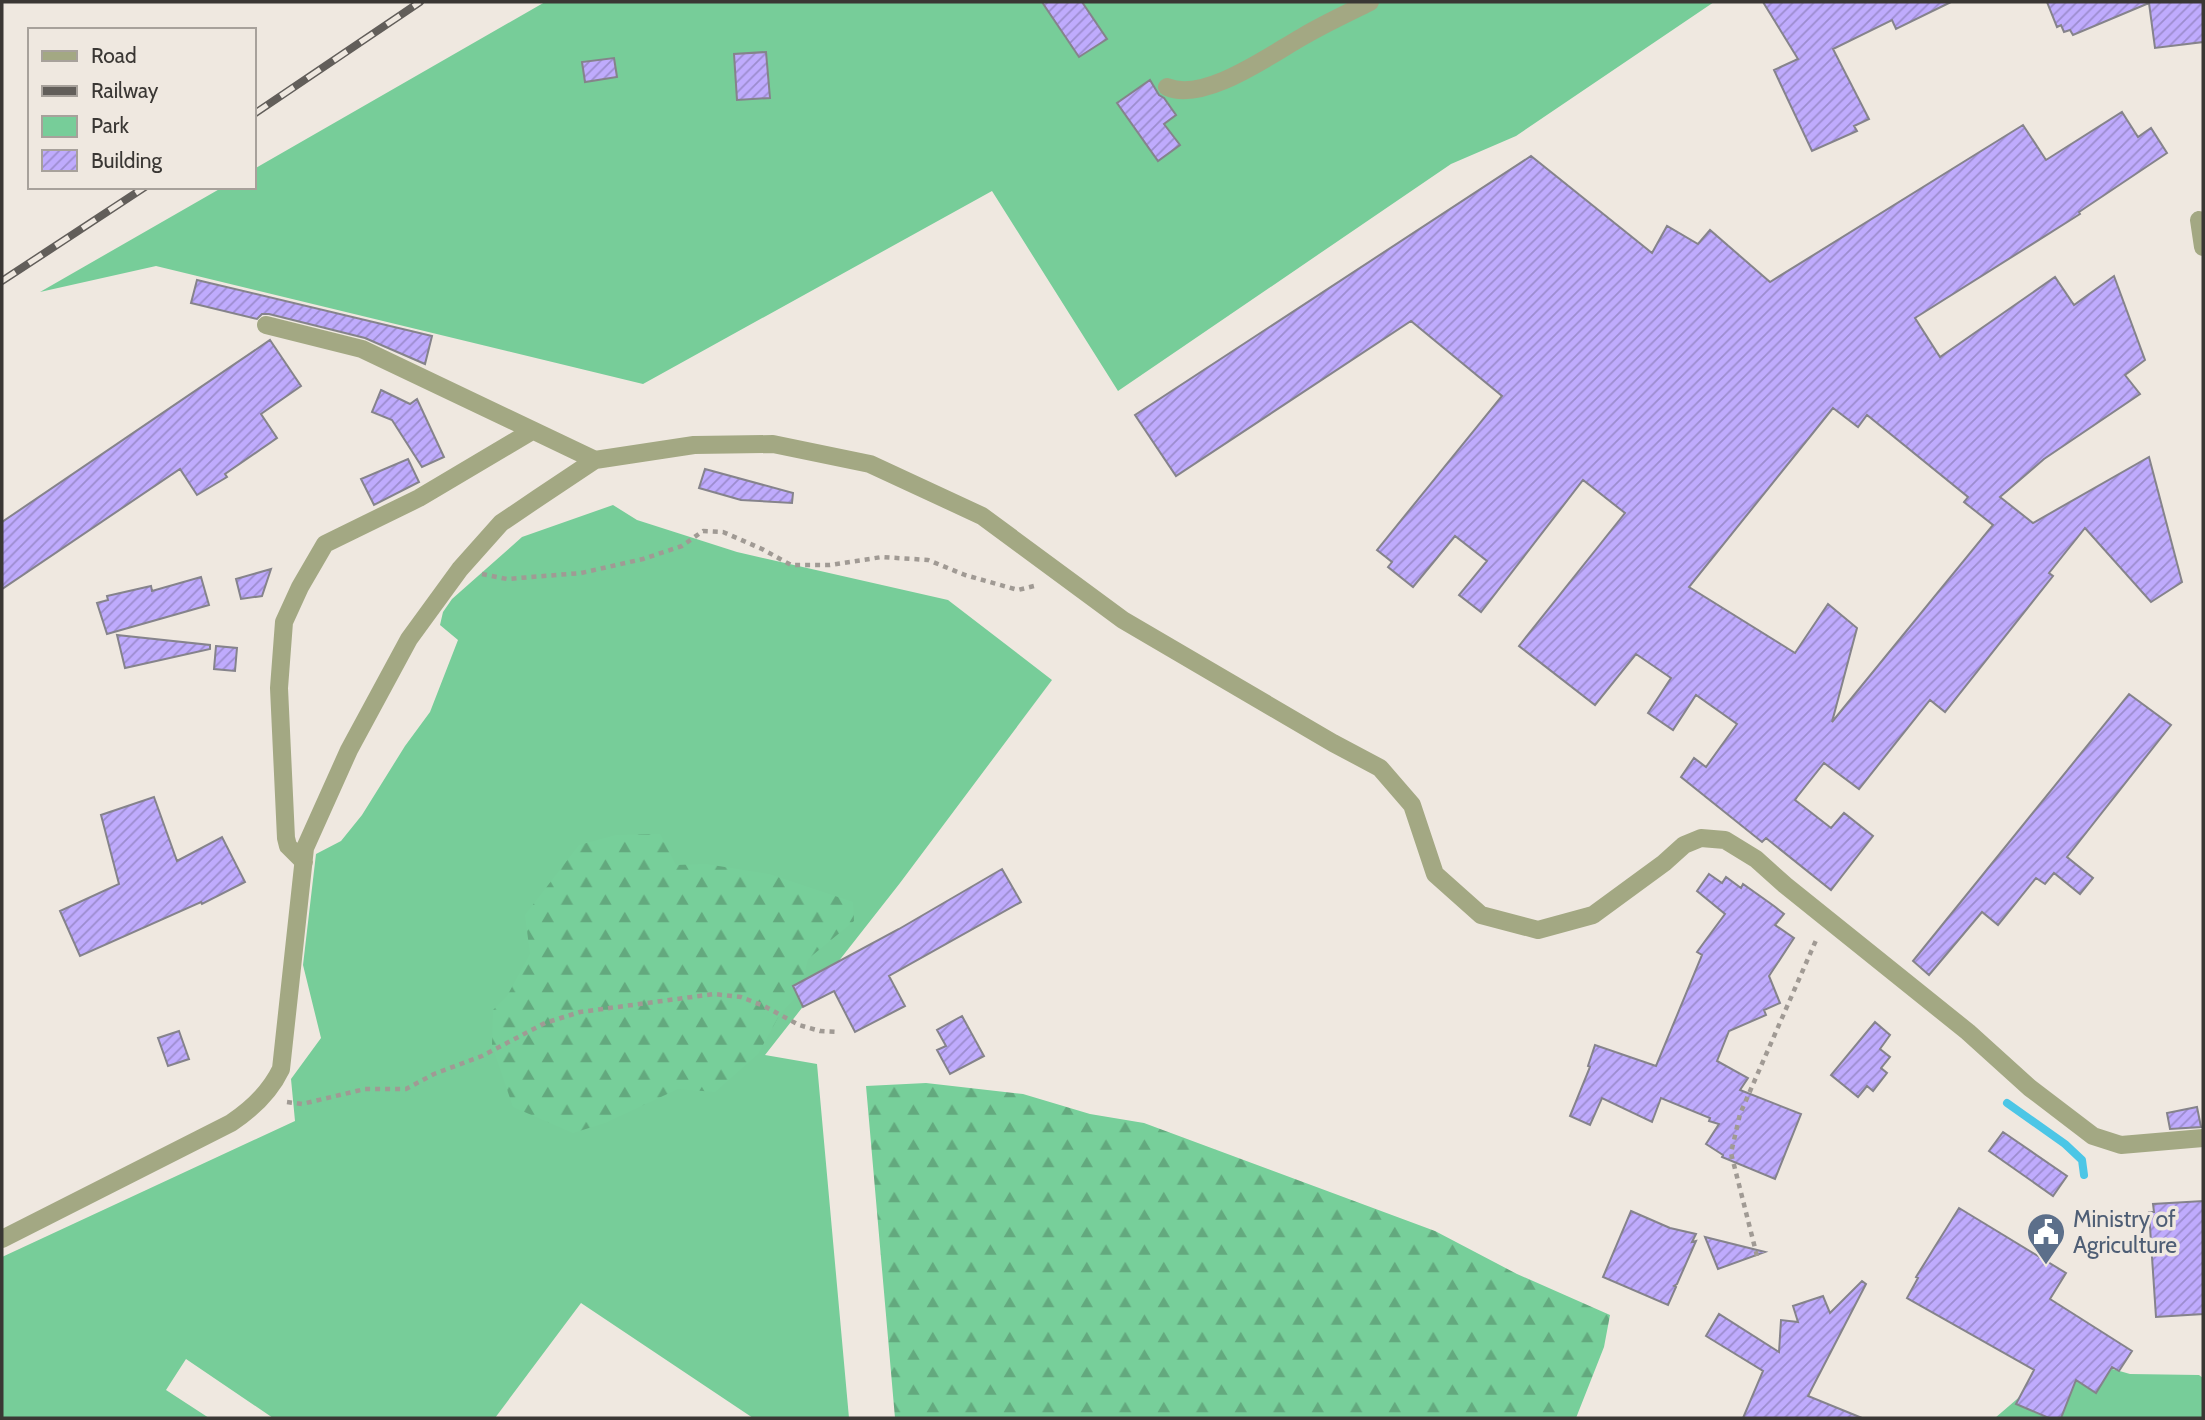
<svg xmlns="http://www.w3.org/2000/svg" width="2205" height="1420" viewBox="0 0 2205 1420" font-family="Cabin,sans-serif">
<style>
.green{fill:#77cd99}
.forest{fill:url(#forest-firs)}
.lines{fill:none;stroke-linecap:round;stroke-linejoin:round}
.stream{stroke:#4cc6e6;stroke-width:8}
.building{fill:url(#building-hatch);stroke:#85838b;stroke-width:2;fill-rule:evenodd}
.path{stroke:#a09a94;stroke-width:4.5;stroke-dasharray:5 5;stroke-linecap:butt}
.minor{stroke:#a3a883;stroke-width:18}
.rail-casing{stroke:#625e5a;stroke-width:8}
.rail{stroke:#efe8e0;stroke-width:5;stroke-dasharray:16;stroke-linecap:butt}
.labels{text-anchor:middle;dominant-baseline:central;stroke-width:7;stroke-linejoin:round;paint-order:stroke}
.service-label{font-size:23px;fill:#4e5e75;stroke:#efe8e0;text-anchor:start}
</style>
<defs>
<pattern id="forest-firs" width="22" height="20" patternUnits="userSpaceOnUse" patternTransform="scale(1.75)"><rect width="22" height="20" fill="#77cf9a"/><path d="M5 1l3.5 6h-7zM16 11l3.5 6h-7z" fill="#63a97e"/></pattern>
<pattern id="building-hatch" width="6" height="6" patternUnits="userSpaceOnUse" patternTransform="scale(1.75)"><rect width="6" height="6" fill="#bfabfd"/><path d="M-1 1l2-2M0 6l6-6M5 7l2-2" fill="none" stroke="#9c8cce"/></pattern>
</defs>
<rect width="100%" height="100%" fill="#efe8e0"/>
<!-- green -->
<path class="green" d="M 545,2 L 1714,2 L 1516,136 L 1451,164 L 1118,391 L 992,191 L 643,384 L 156,266 L 40,292 L 223,187 L 254,187 L 254,169 Z
M 613,505 L 637,520 L 737,552 L 948,600 L 1052,680 L 900,883 L 765,1055 L 817,1064 L 849,1418 L 753,1418 L 581,1303 L 495,1418 L 273,1418 L 186,1359 L 166,1390 L 209,1418 L 2,1418 L 2,1257 L 295,1121 L 291,1079 L 321,1038 L 303,965 L 316,854 L 341,841 L 362,815 L 405,746 L 430,712 L 458,640 L 440,625 L 443,612 L 452,599 L 522,537 Z
M 2067,1356 L 2130,1374 L 2199,1375 L 2203,1378 L 2203,1418 L 1995,1418 Z"/>
<!-- forest -->
<path class="forest" d="M 660,834 L 676,865 L 706,864 L 769,874 L 853,902 L 854,921 L 808,959 L 800,993 L 780,1014 L 758,1054 L 715,1092 L 678,1089 L 605,1123 L 573,1133 L 513,1107 L 492,1045 L 493,1010 L 507,996 L 530,954 L 525,915 L 579,845 L 616,835 Z
M 926,1083 L 1023,1094 L 1090,1114 L 1144,1123 L 1435,1231 L 1517,1274 L 1610,1315 L 1604,1347 L 1576,1418 L 895,1418 L 866,1086 Z"/>
<g class="lines">
<!-- stream -->
<path class="stream" d="M 2007,1103 L 2065,1144 L 2082,1160 L 2084,1175"/>
</g>
<!-- building -->
<path class="building" d="M 1042,2 L 1082,2 L 1107,39 L 1079,57 Z
M 1763,2 L 1951,2 L 1896,29 L 1892,20 L 1833,49 L 1869,119 L 1854,126 L 1857,131 L 1812,151 L 1774,70 L 1798,59 Z
M 2047,2 L 2203,2 L 2203,42 L 2155,48 L 2149,3 L 2073,35 L 2070,30 L 2064,32 L 2061,25 L 2057,27 Z
M 766,52 L 770,98 L 737,100 L 734,54 Z
M 614,58 L 617,77 L 585,82 L 582,62 Z
M 1150,80 L 1159,95 L 1164,98 L 1176,115 L 1164,124 L 1180,145 L 1158,161 L 1117,103 Z
M 2122,112 L 2138,137 L 2151,128 L 2167,153 L 2079,212 L 2080,214 L 1915,318 L 1940,357 L 2055,277 L 2074,305 L 2114,276 L 2145,360 L 2125,375 L 2140,394 L 2044,459 L 2000,497 L 2033,523 L 2149,457 L 2182,582 L 2151,602 L 2085,528 L 2049,573 L 2053,576 L 1945,712 L 1930,700 L 1859,789 L 1824,763 L 1797,797 L 1795,800 L 1831,828 L 1844,813 L 1873,836 L 1831,890 L 1766,838 L 1762,842 L 1681,777 L 1694,758 L 1706,767 L 1737,724 L 1696,695 L 1673,730 L 1648,713 L 1671,678 L 1636,654 L 1595,705 L 1519,646 L 1625,513 L 1583,480 L 1481,612 L 1459,595 L 1487,561 L 1455,536 L 1413,587 L 1388,567 L 1392,562 L 1377,550 L 1502,396 L 1411,321 L 1176,476 L 1135,415 L 1531,156 L 1652,253 L 1667,226 L 1698,244 L 1710,230 L 1770,282 L 2023,125 L 2046,160 ZM 1833,408 L 1858,427 L 1867,415 L 1968,497 L 1964,502 L 1993,525 L 1832,722 L 1857,628 L 1828,604 L 1795,653 L 1689,587 Z
M 197,280 L 432,336 L 425,364 L 365,338 L 269,314 L 262,314 L 257,319 L 191,303 Z
M 270,340 L 301,386 L 261,414 L 277,438 L 225,474 L 227,477 L 197,495 L 180,469 L 2,589 L 2,522 Z
M 381,390 L 410,404 L 417,399 L 444,457 L 422,467 L 392,420 L 372,412 Z
M 408,459 L 419,482 L 374,505 L 361,479 Z
M 705,469 L 793,493 L 792,503 L 741,500 L 699,488 Z
M 271,569 L 262,596 L 241,599 L 236,579 Z
M 201,577 L 209,605 L 107,634 L 97,603 L 108,600 L 107,596 L 151,586 L 152,591 Z
M 117,635 L 210,645 L 210,649 L 125,668 Z
M 216,646 L 237,648 L 235,671 L 214,669 Z
M 2129,694 L 2171,725 L 2067,857 L 2093,878 L 2080,894 L 2054,873 L 2045,884 L 2036,878 L 1998,925 L 1982,912 L 1929,975 L 1913,961 Z
M 154,797 L 177,861 L 222,837 L 245,882 L 202,904 L 201,902 L 80,956 L 60,911 L 119,884 L 101,815 Z
M 1002,869 L 1021,902 L 889,976 L 905,1006 L 855,1032 L 834,991 L 803,1007 L 793,986 L 899,929 Z
M 1709,874 L 1722,883 L 1726,877 L 1741,888 L 1743,884 L 1774,906 L 1784,914 L 1775,925 L 1794,938 L 1769,976 L 1780,1003 L 1764,1010 L 1766,1015 L 1729,1031 L 1717,1061 L 1748,1078 L 1740,1090 L 1801,1114 L 1775,1179 L 1722,1157 L 1723,1155 L 1706,1144 L 1719,1124 L 1709,1121 L 1710,1118 L 1661,1098 L 1652,1122 L 1602,1098 L 1590,1125 L 1570,1116 L 1590,1067 L 1588,1066 L 1595,1045 L 1656,1066 L 1702,955 L 1697,952 L 1725,914 L 1697,891 Z
M 962,1016 L 984,1056 L 950,1074 L 937,1050 L 946,1046 L 937,1030 Z
M 1875,1022 L 1890,1035 L 1880,1049 L 1890,1057 L 1881,1068 L 1887,1073 L 1873,1091 L 1867,1086 L 1858,1097 L 1831,1075 Z
M 179,1031 L 189,1059 L 168,1066 L 158,1038 Z
M 2197,1107 L 2201,1127 L 2170,1129 L 2167,1113 Z
M 2003,1132 L 2067,1176 L 2053,1196 L 1989,1151 Z
M 2203,1201 L 2203,1314 L 2156,1317 L 2149,1212 L 2154,1212 L 2153,1204 Z
M 1959,1208 L 2066,1273 L 2050,1299 L 2132,1351 L 2119,1371 L 2112,1367 L 2096,1393 L 2076,1380 L 2061,1418 L 2049,1418 L 2016,1404 L 2034,1370 L 1907,1298 L 1918,1278 L 1916,1277 Z
M 1631,1211 L 1670,1228 L 1696,1234 L 1692,1242 L 1696,1241 L 1677,1284 L 1674,1286 L 1676,1287 L 1668,1305 L 1603,1277 Z
M 1705,1237 L 1765,1252 L 1718,1269 Z
M 1862,1281 L 1866,1284 L 1808,1396 L 1862,1418 L 1743,1418 L 1763,1371 L 1706,1336 L 1719,1314 L 1779,1352 L 1781,1320 L 1798,1322 L 1793,1306 L 1823,1296 L 1830,1313 Z"/>
<g class="lines">
<!-- path -->
<path class="path" d="M 482,574 L 507,579 L 581,573 L 643,559 L 682,546 L 703,531 L 723,532 L 762,549 L 791,565 L 830,565 L 882,557 L 928,560 L 965,575 L 1018,590 L 1038,585
M 287,1102 L 302,1104 L 365,1089 L 406,1089 L 434,1074 L 482,1056 L 545,1023 L 580,1012 L 714,994 L 741,997 L 764,1006 L 799,1025 L 820,1031 L 839,1032
M 1757,1256 L 1731,1153 L 1740,1114 L 1817,938"/>
<!-- minor -->
<path class="minor" d="M 1167,87 C 1204,103 1270,55 1302,37 C 1324,24 1348,13 1370,2
M 2199,220 L 2203,247
M 266,325 L 362,349 L 595,460
M 304,862 L 288,846 L 286,838 L 279,688 L 284,622 L 300,587 L 325,544 L 419,498 L 532,431
M 2,1239 L 231,1123 C 252,1109 270,1092 281,1069 L 305,848 L 349,750 L 409,639 L 460,569 L 501,523 L 538,498 L 595,460 L 694,445 L 773,444 L 870,464 L 982,516 L 1123,620 L 1333,743 L 1380,768 L 1412,805 L 1435,874 L 1481,915 L 1538,930 L 1593,915 L 1664,863 L 1684,845 L 1701,838 L 1725,840 L 1756,859 L 1785,885 L 1968,1032 L 2030,1088 L 2093,1136 L 2121,1145 L 2203,1138"/>
<defs>
<path id="rail" d="M 254,114 L 420,2
M 2,281 L 145,187"/>
</defs>
<!-- rail casing -->
<use href="#rail" class="rail-casing"/>
<!-- rail -->
<use href="#rail" class="rail"/>
</g>
<!-- icons -->
<defs>
<symbol id="civic-pin" viewBox="-11 -11 22 30"><path d="M0 17L-7.5 6A9.5 9.5 0 1 1 7.5 6Z" fill="#5c6f8a" stroke="#efe8e0"/><path d="M-.6-6.5H3V-4.5H.6V-3L4-1V1h2V6H-6V1h2V-1L-.6-3ZM-1.2 2.5V6h2.4V2.5Z" fill="#fff"/></symbol>
</defs>
<g fill-rule="evenodd">
<use href="#civic-pin" x="2024" y="1210" width="44" height="60"/>
</g>
<g class="labels">
<!-- service labels -->
<g class="service-label">
<text x="2073" y="1219">Ministry of<tspan x="2073" dy="26">Agriculture</tspan></text>
</g>
</g>
<!-- border -->
<rect width="2205" height="1420" fill="none" stroke="#3a3734" stroke-width="7"/>
<!-- legend -->
<rect x="28" y="28" width="228" height="161" fill="#efe8e0" stroke="#a7a19b" stroke-width="2"/>
<rect x="42" y="51" width="35" height="10" fill="#a3a883" stroke="#a7a19b" stroke-width="2"/>
<text x="91" y="63" font-size="21" fill="#3a3734">Road</text>
<rect x="42" y="86" width="35" height="10" fill="#625e5a" stroke="#a7a19b" stroke-width="2"/>
<text x="91" y="98" font-size="21" fill="#3a3734">Railway</text>
<rect x="42" y="116" width="35" height="21" fill="#77cd99" stroke="#a7a19b" stroke-width="2"/>
<text x="91" y="133" font-size="21" fill="#3a3734">Park</text>
<rect x="42" y="150" width="35" height="21" fill="url(#building-hatch)" stroke="#a7a19b" stroke-width="2"/>
<text x="91" y="168" font-size="21" fill="#3a3734">Building</text>
</svg>
